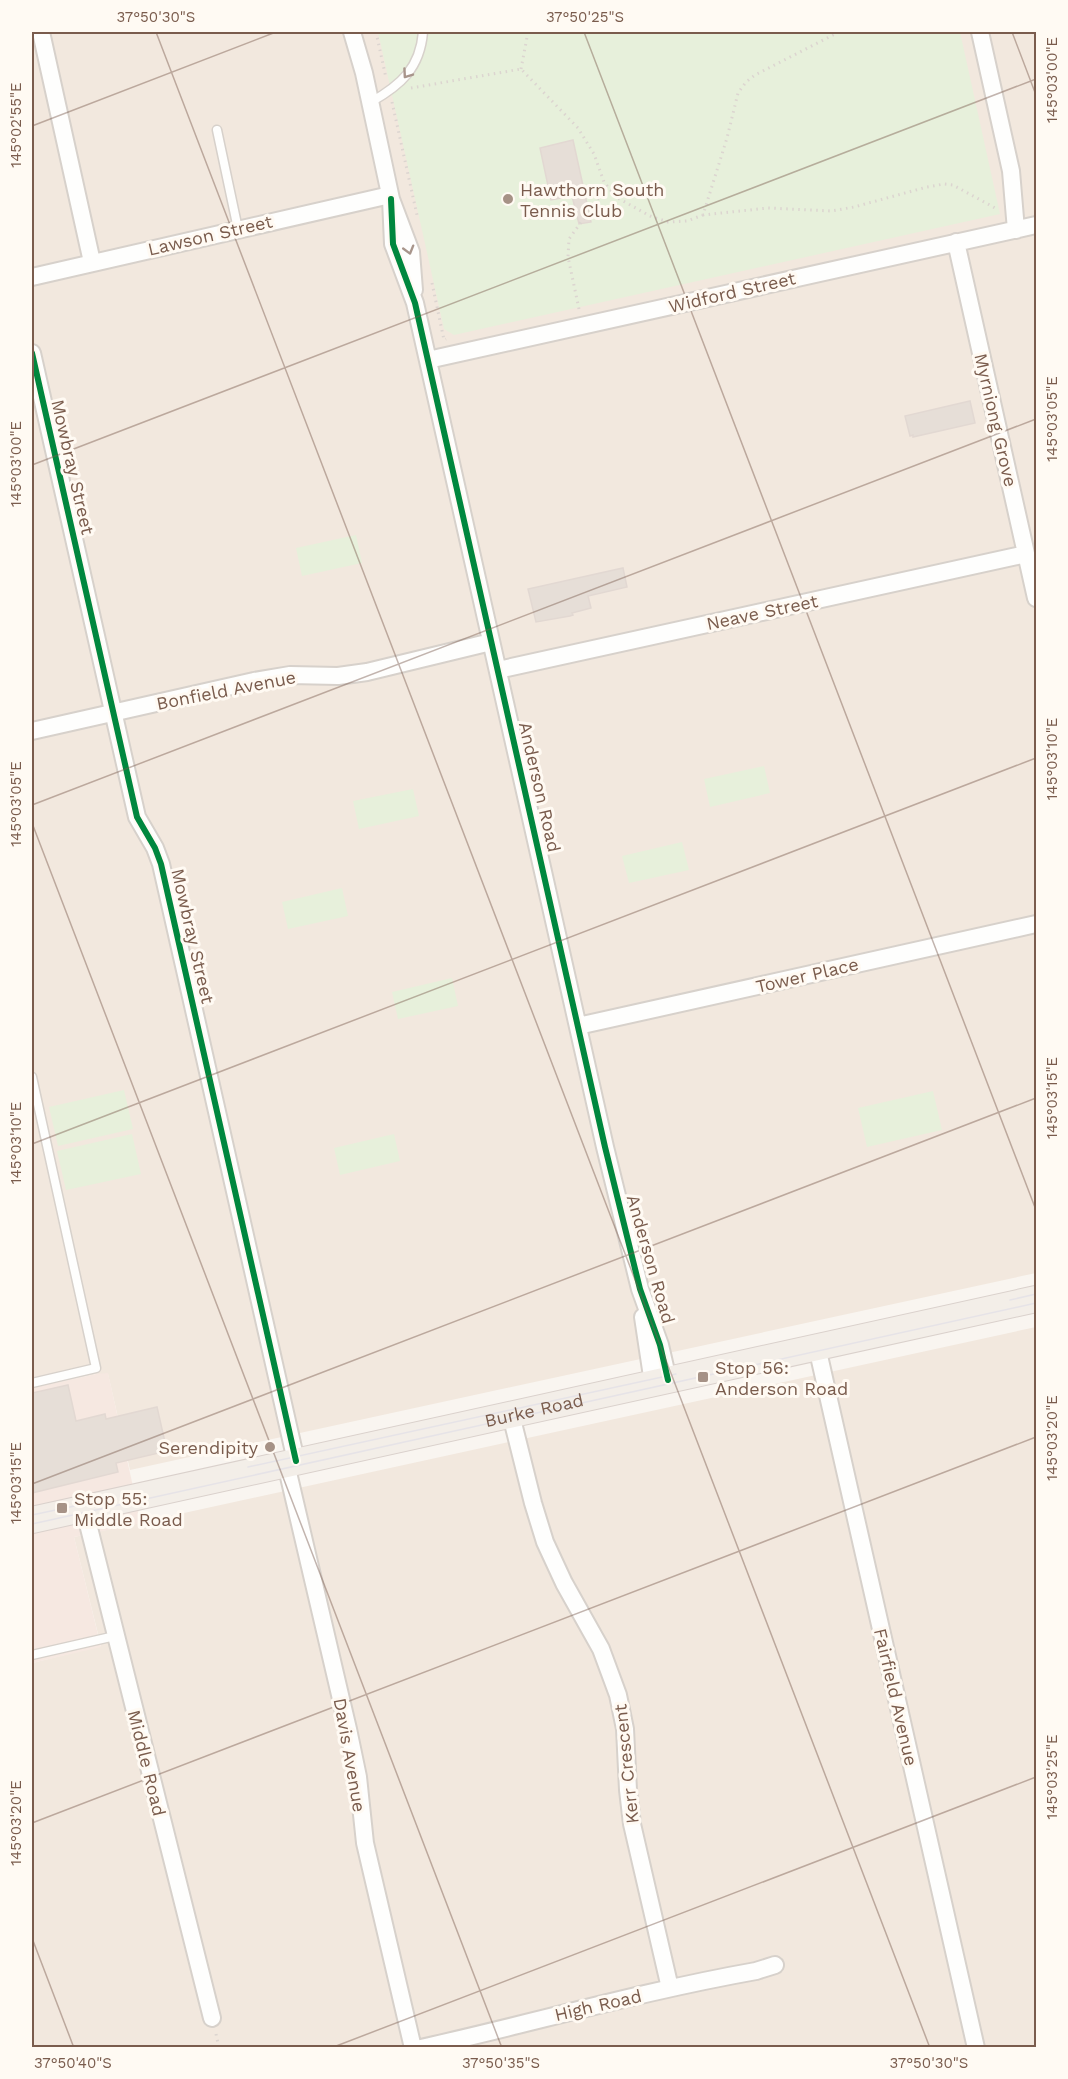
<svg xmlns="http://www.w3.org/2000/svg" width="1068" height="2079" viewBox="0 0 1068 2079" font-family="'Work Sans',sans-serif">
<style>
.residential{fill:#f2e8de}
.commercial{fill:#f6e8e1}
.green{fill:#e7f0db}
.building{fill:#e6ded7;stroke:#e2d8d2;stroke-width:1.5}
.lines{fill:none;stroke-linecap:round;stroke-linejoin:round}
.lane-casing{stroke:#d7d1cb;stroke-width:11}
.street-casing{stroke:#d7d1cb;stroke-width:20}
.primary-casing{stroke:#dad1cc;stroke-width:28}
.path{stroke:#dcd5d0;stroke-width:3;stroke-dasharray:1.5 4.5;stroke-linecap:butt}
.lane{stroke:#fefefd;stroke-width:8}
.street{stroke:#fefefd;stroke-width:16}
.primary{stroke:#f3eee8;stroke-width:26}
.tram{stroke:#e6e3e7;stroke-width:1.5}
.cycleway-casing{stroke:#fffaf3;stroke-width:10}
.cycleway{stroke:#00873e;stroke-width:6}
.oneway{stroke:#a8958b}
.ticks{fill:none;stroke:#7a5c4d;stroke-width:1.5;stroke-opacity:0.45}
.poi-dot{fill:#a69286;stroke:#fffaf3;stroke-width:2}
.labels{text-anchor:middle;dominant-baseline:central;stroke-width:6;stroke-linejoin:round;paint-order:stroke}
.poi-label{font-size:18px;fill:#7a5c4d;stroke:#fffaf3;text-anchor:start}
.street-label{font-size:18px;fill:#7a5c4d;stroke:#fffaf3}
.neatline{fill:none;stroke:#7a5c4d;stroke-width:2}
.ticks-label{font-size:15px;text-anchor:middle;fill:#7a5c4d}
</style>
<rect width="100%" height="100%" fill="#f9f5f0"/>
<!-- residential -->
<path class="residential" d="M 32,32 L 1036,32 L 1036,1273 L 130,1470 L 108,1374 L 96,1374 L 32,1388 Z
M 1036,1327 L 1036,2047 L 32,2047 L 32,1663 L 101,1646 L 74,1537 Z"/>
<!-- commercial -->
<path class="commercial" d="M 108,1373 L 141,1523 L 74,1537 L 101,1647 L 32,1663 L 32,1388 L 96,1374 Z"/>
<!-- green -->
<path class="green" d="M 378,32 L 960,32 L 1000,214 L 454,335 L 444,329 Z
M 356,535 L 362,563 L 302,576 L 296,548 Z
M 764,766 L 770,793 L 710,807 L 704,779 Z
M 413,789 L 419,816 L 359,829 L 353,801 Z
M 682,842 L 689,870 L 629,883 L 622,856 Z
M 342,888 L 348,916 L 288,929 L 282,902 Z
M 452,978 L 458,1006 L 398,1019 L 392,992 Z
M 124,1090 L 133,1129 L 58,1146 L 49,1107 Z
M 933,1091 L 942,1130 L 867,1147 L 858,1108 Z
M 132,1134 L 141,1174 L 66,1190 L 57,1151 Z
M 394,1134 L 400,1161 L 340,1175 L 334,1148 Z"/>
<!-- building -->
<path class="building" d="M 573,140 L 591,222 L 579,224 L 572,196 L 551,200 L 540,148 Z
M 970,401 L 975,423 L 913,437 L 913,435 L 910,436 L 905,416 Z
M 623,568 L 627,587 L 588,596 L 591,608 L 572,613 L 573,615 L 570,616 L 536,622 L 528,589 Z
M 68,1385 L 76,1421 L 105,1414 L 106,1419 L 157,1407 L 167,1451 L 116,1463 L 118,1472 L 32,1493 L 32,1393 Z"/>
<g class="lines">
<defs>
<path id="lane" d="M 371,102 C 401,85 420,68 423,32
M 217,130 L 238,229
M 32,1077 L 96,1368 L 32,1383
M 32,1655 L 115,1636"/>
<path id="street" d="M 41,32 L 92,262
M 352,32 L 364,73 L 391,199 L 411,252 L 414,290
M 980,32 L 1011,171 L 1016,230
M 391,199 L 393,244 L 415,303 L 605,1147 L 640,1289 L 660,1345 L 668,1380
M 956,242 L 1036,598
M 32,277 L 390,195
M 32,353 L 137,817 L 155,848 L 161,864 L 296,1461
M 428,360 L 1036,225
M 498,670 L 1026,554
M 32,731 L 254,681 L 290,675 L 338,676 L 367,672 L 491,642
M 578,1026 L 1036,924
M 643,1317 L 653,1383
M 817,1347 L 976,2048
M 511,1415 L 533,1503 L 545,1542 L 564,1583 L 601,1649 L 618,1695 L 625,1729 L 628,1790 L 632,1824 L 670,1988
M 286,1464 L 348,1729 L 358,1777 L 365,1843 L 413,2048
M 84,1508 L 212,2018
M 421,2048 C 533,2023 643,1991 756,1971 L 775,1965"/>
<g id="primary">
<path id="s1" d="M 32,1520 L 1036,1299"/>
</g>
</defs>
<!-- lane casing -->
<use href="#lane" class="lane-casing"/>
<!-- street casing -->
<use href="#street" class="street-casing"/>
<!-- primary casing -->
<use href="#primary" class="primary-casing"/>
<!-- path -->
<path class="path" d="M 376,32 L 386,78
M 839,32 L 755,75 L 746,82 L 738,93 L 727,138 L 703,215 L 768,208 L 831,211 L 854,207 L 927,187 L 944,184 L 953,185 L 997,209
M 521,69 L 528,32
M 411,88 L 521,69 L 578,128 L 594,154 L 604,182 L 616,197 L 650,216 L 668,222 L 687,221 L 703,215
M 392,102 L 417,215
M 432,283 L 444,340 L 446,339
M 579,309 L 568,257 L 569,239 L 607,186
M 216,2034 L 219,2048"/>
<!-- lane -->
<use href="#lane" class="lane"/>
<!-- street -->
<use href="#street" class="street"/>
<!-- primary -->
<use href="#primary" class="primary"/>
<!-- tram -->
<path class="tram" d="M 1010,1300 L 1036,1294
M 248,1467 L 676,1374
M 32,1515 L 84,1504
M 32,1524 L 1036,1303"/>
<defs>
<path id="cycleway" d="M 391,199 L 393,244 L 415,303 L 605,1147 L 640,1289 L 660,1345 L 668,1380
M 32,353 L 137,817 L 155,848 L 161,864 L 296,1461"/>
</defs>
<!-- cycleway casing -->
<use href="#cycleway" class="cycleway-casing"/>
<!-- cycleway -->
<use href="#cycleway" class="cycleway"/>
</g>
<!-- one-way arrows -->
<defs><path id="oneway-chevron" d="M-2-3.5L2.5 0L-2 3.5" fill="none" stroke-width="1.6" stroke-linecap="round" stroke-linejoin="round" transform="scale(1.5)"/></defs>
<g class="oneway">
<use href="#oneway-chevron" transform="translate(407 74) rotate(125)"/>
<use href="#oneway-chevron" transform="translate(409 250) rotate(74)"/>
</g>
<!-- ticks -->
<path class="ticks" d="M 156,32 L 930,2048M 584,32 L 1036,1210M 1012,32 L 1036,95M 32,126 L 276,32M 32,465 L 1036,79M 32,805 L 1036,419M 32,823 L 502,2048M 32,1144 L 1036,758M 32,1484 L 1036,1098M 32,1823 L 1036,1437M 32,1938 L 74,2048M 331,2048 L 1036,1777"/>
<!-- markers -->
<g class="poi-dot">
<circle cx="508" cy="199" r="6"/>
<rect x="697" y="1371" width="12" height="12" rx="3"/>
<circle cx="270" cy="1447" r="6"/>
<rect x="56" y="1502" width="12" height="12" rx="3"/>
</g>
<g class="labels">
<!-- poi labels -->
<g class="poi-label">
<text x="520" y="189">Hawthorn South<tspan x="520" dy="21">Tennis Club</tspan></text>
<text x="715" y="1367">Stop 56:<tspan x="715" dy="21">Anderson Road</tspan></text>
<text x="258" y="1447" text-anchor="end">Serendipity</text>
<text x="74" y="1498">Stop 55:<tspan x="74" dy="21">Middle Road</tspan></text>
</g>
<!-- street labels -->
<g class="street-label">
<text transform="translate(210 235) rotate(-13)">Lawson Street</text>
<text transform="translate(732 292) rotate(-13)">Widford Street</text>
<text transform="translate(996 420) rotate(77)">Myrniong Grove</text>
<text transform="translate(73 467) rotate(77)">Mowbray Street</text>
<text transform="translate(762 612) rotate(-12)">Neave Street</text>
<text transform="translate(226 690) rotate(-11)">Bonfield Avenue</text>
<text transform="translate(540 787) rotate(77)">Anderson Road</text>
<text transform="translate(193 936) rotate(77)">Mowbray Street</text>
<text transform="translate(807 975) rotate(-13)">Tower Place</text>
<text transform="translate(651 1259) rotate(74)">Anderson Road</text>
<text stroke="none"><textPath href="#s1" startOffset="514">Burke Road</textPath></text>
<text transform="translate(896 1697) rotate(77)">Fairfield Avenue</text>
<text transform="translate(350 1755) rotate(80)">Davis Avenue</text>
<text transform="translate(147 1763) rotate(76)">Middle Road</text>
<text transform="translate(626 1764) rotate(-96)">Kerr Crescent</text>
<text transform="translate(598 2005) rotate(-13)">High Road</text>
</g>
</g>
<!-- border -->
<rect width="1068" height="2079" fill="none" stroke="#fffaf3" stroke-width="66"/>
<rect x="33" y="33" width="1002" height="2013" class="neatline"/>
<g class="ticks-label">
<text x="156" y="22">37°50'30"S</text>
<text x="585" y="22">37°50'25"S</text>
<text transform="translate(1052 80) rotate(-90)" y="5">145°03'00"E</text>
<text transform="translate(16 125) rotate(-90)" y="5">145°02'55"E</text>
<text transform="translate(1052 419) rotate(-90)" y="5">145°03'05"E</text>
<text transform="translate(16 464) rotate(-90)" y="5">145°03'00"E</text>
<text transform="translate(1052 759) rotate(-90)" y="5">145°03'10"E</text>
<text transform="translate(16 804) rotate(-90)" y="5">145°03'05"E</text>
<text transform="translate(1052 1098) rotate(-90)" y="5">145°03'15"E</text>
<text transform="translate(16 1143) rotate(-90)" y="5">145°03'10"E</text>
<text transform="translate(1052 1438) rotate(-90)" y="5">145°03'20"E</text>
<text transform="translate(16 1483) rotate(-90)" y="5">145°03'15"E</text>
<text transform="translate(1052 1777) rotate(-90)" y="5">145°03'25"E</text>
<text transform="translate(16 1823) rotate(-90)" y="5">145°03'20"E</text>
<text x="73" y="2068">37°50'40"S</text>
<text x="501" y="2068">37°50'35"S</text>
<text x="929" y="2068">37°50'30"S</text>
</g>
</svg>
